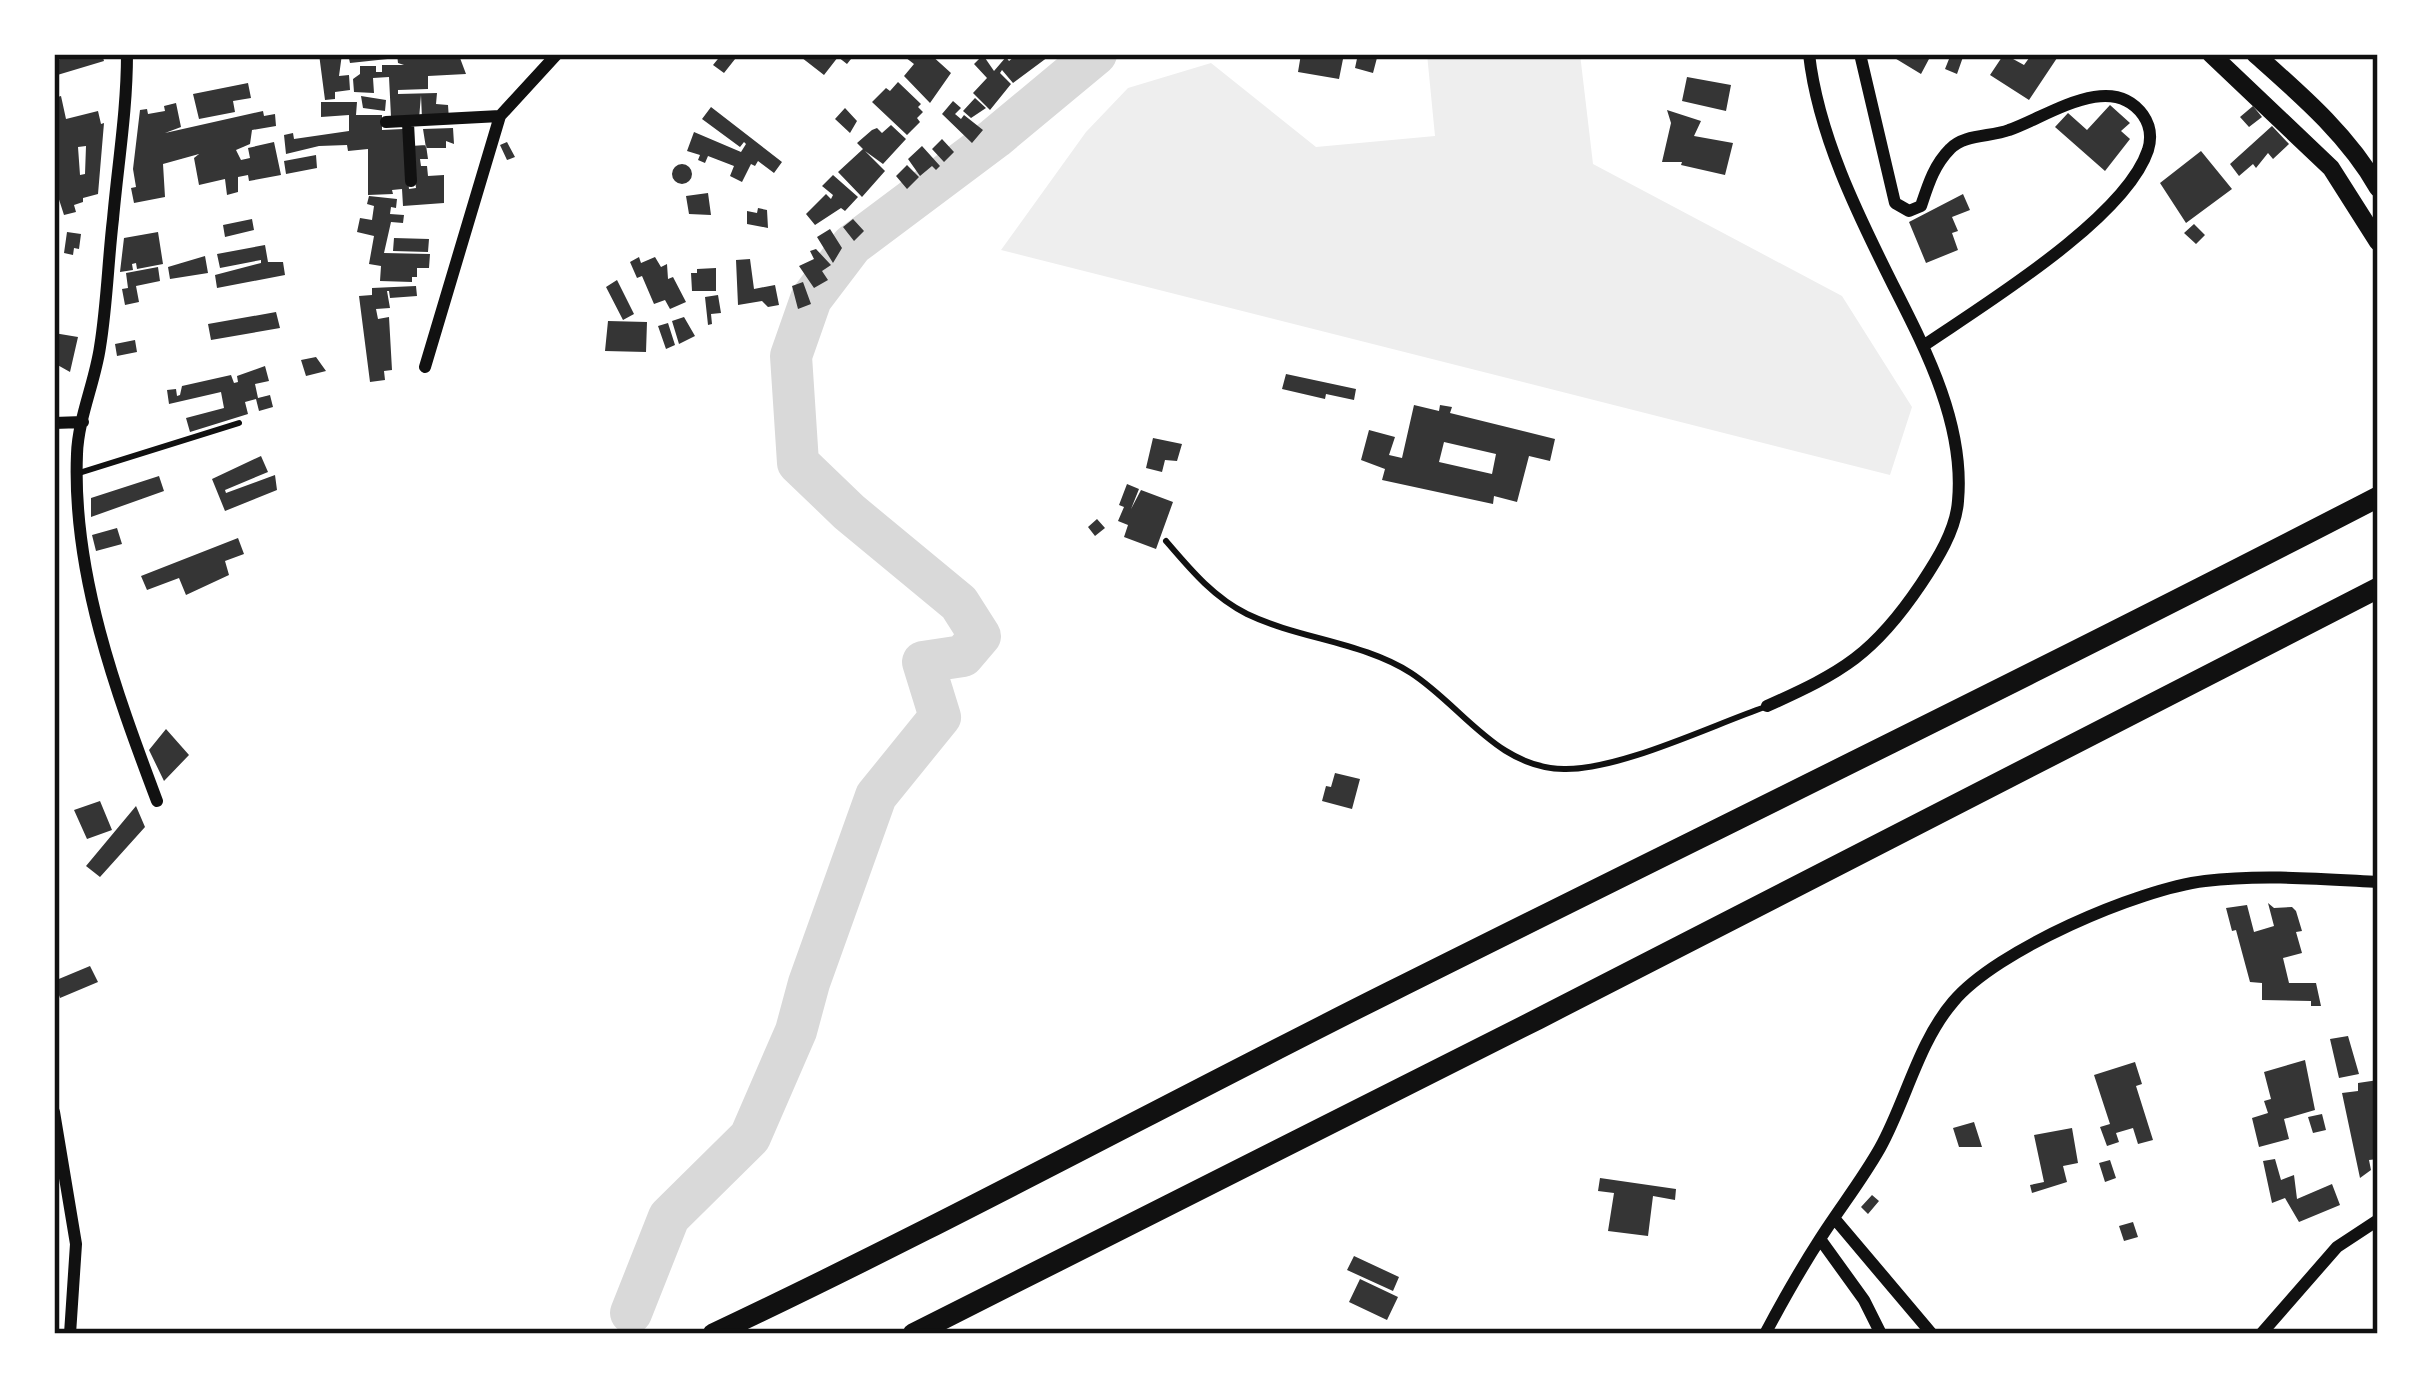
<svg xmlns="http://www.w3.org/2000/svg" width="2432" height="1388" viewBox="0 0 2432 1388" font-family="'Varela Round',sans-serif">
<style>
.green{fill:#eee}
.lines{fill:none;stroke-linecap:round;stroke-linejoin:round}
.river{stroke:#d9d9d9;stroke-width:42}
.building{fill:#353535;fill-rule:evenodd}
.service{stroke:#111;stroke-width:6}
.minor{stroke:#111;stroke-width:12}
.primary{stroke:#111;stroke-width:18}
.motorway{stroke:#111;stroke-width:21}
.neatline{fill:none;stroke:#111;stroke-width:4.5}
</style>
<rect width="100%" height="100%" fill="#fff"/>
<!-- green -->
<path class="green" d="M 1427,54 L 1580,54 L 1593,164 L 1842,296 L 1912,407 L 1890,475 L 1001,250 L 1086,132 L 1128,88 L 1211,63 L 1316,147 L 1435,136 Z"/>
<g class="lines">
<!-- river -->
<path class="river" d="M 631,1313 L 669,1217 L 750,1137 L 796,1031 L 809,983 L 876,796 L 940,717 L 923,662 L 963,656 L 980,636 L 959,603 L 849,512 L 798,463 L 791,356 L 811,299 L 852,245 L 995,138 L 1096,54"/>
</g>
<!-- building -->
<path class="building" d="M 65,54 L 102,54 L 104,61 L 54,76 L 54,61 L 66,57 Z
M 319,54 L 342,54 L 339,76 L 349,75 L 350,90 L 335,92 L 335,99 L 325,100 Z
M 348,54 L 397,54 L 397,58 L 350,63 Z
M 397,54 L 476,54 L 476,58 L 460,58 L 466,74 L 428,76 L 428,89 L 398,90 L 398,94 L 437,93 L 436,104 L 448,105 L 449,120 L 422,119 L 421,95 L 419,119 L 391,117 L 389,77 L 373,78 L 374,93 L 354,92 L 353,79 L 360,74 L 360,66 L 376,66 L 376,72 L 382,72 L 382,65 L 404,65 L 398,63 Z
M 722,54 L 739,54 L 724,73 L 713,65 Z
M 797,54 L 855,54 L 847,64 L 838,57 L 824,75 Z
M 901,54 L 930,54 L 951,73 L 930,103 L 904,76 L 914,64 Z
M 1012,54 L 1048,57 L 1013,83 L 1002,70 L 1000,73 L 1011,84 L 990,110 L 973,93 L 987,78 L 974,64 L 983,55 L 994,71 L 1006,57 L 1009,61 L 1014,57 Z
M 1301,54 L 1344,54 L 1339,79 L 1298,72 Z
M 1358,54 L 1378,54 L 1373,73 L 1355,68 Z
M 1888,54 L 1925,54 L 1929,59 L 1921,74 Z
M 1951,54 L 1963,57 L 1957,74 L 1945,69 Z
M 2004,54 L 2024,65 L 2032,54 L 2049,54 L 2057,58 L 2029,100 L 1990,75 Z
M 1687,77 L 1731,85 L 1726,111 L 1682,101 Z
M 898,82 L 921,104 L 918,107 L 923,112 L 917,118 L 920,122 L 907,135 L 872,102 L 886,88 L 890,91 Z
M 248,83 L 251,98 L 233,101 L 235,112 L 199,119 L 193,94 Z
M 61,96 L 66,119 L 98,111 L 101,124 L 104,123 L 98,194 L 83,198 L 83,202 L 74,205 L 76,212 L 64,215 L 54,184 L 54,137 L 59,136 L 54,135 L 54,98 ZM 86,146 L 85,174 L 80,175 L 78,147 Z
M 361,96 L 386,100 L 385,111 L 363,108 Z
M 975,98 L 986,108 L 971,118 L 963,111 Z
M 953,101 L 961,108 L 955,114 L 961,119 L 964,115 L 983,130 L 972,143 L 942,114 Z
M 321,102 L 357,102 L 356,115 L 382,115 L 382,130 L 403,129 L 409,189 L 416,188 L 411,146 L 426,145 L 428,159 L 420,159 L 421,166 L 427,166 L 428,176 L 444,175 L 444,203 L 403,206 L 402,189 L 392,190 L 393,194 L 368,195 L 368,149 L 348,151 L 347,145 L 319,146 L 286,154 L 284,135 L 293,133 L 294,139 L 349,131 L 349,115 L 321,117 Z
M 176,103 L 181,127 L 165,133 L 263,111 L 264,116 L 275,114 L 276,126 L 252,130 L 250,144 L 236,150 L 241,160 L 250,158 L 248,148 L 274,142 L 281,175 L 249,181 L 248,175 L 238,177 L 238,192 L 227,195 L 225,179 L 199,185 L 194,158 L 199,154 L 163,164 L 165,197 L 134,203 L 131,188 L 136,187 L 133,169 L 140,110 L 147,109 L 148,114 L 165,111 L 164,106 Z
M 2110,105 L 2130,123 L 2121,131 L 2130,139 L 2105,171 L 2055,127 L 2068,113 L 2087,130 Z
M 2253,106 L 2262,117 L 2249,127 L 2240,117 Z
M 711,107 L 782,162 L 774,173 L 758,161 L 755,166 L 751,164 L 742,182 L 730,176 L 734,166 L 708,156 L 705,163 L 698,160 L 700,155 L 687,151 L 694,132 L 741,152 L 746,144 L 744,142 L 740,147 L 702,119 Z
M 845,108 L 857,121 L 850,133 L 835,119 Z
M 1667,110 L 1701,121 L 1694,136 L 1733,143 L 1725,175 L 1681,165 L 1682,162 L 1662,162 L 1671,123 Z
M 891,125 L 906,139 L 883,164 L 865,151 L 885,171 L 862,197 L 838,172 L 863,149 L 857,143 L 872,130 L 877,128 L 882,133 Z
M 2272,126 L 2289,144 L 2273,159 L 2268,153 L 2256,168 L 2253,164 L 2239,176 L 2230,164 Z
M 453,128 L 454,144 L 446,141 L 446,148 L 426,148 L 423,129 Z
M 942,139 L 954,152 L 944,162 L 932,149 Z
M 507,142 L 515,157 L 507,160 L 500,145 Z
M 922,146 L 940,166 L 936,170 L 932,166 L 920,176 L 908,159 Z
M 2201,151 L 2232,189 L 2186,223 L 2160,183 Z
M 316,155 L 317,168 L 286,174 L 284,161 Z
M672 174a10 10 0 1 1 20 0a10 10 0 1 1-20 0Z
M 907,165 L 919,177 L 907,189 L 896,176 Z
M 833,175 L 858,197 L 845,211 L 841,208 L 815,225 L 806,214 L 826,194 L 831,199 L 833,195 L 822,186 Z
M 708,193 L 711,215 L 689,214 L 686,196 Z
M 1963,194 L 1970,210 L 1952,217 L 1958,231 L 1952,233 L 1958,250 L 1926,263 L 1909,222 Z
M 369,196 L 397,199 L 396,208 L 391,207 L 390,214 L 404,215 L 403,223 L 391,222 L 384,253 L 430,254 L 429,268 L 417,268 L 417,277 L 412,277 L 412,282 L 380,281 L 381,266 L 369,264 L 374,236 L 357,232 L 360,218 L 372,220 L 374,206 L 367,204 Z
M 758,208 L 767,210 L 768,228 L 747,224 L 747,211 L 757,213 Z
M 252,219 L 254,230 L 225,237 L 223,225 Z
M 853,219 L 864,231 L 854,241 L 843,227 Z
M 2194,224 L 2205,235 L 2196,244 L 2184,233 Z
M 830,229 L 842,248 L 833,263 L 817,237 Z
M 67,232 L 81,234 L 79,249 L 74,248 L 73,255 L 64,253 Z
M 158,232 L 163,264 L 137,269 L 136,263 L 132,264 L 133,270 L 120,272 L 124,238 Z
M 394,238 L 429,239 L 428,252 L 393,251 Z
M 265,245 L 268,262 L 283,262 L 285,275 L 217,288 L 215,275 L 261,263 L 261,260 L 220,268 L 217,254 Z
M 816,249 L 831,265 L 822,271 L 828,280 L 814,288 L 799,266 L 814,259 L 810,251 Z
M 205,256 L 208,273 L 170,279 L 168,267 Z
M 639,257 L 641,263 L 655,257 L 661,267 L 667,264 L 668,279 L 673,277 L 686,302 L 670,309 L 665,300 L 654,304 L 642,276 L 637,278 L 630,262 Z
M 750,259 L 754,289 L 775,285 L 779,305 L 768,307 L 762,301 L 738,305 L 736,260 Z
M 158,267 L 160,281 L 136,286 L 139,302 L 125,305 L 122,289 L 128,288 L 126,273 Z
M 716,268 L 716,291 L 692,291 L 691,273 L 697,273 L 697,269 Z
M 617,280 L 634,314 L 623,320 L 606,287 Z
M 803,282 L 811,304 L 798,309 L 792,286 Z
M 416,286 L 417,296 L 390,298 L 389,291 L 387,291 L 390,308 L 376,309 L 378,319 L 389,317 L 392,370 L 384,371 L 385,380 L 370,382 L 359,296 L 372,295 L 372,288 Z
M 718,295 L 721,313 L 711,314 L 712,324 L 708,325 L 705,297 Z
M 276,312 L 280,328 L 211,340 L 208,324 Z
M 684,317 L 695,336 L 679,344 L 672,321 Z
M 608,321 L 647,322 L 646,352 L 605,351 Z
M 668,323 L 675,345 L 666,349 L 658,326 Z
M 54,333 L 78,337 L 70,372 L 54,363 Z
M 135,340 L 137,352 L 117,356 L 115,344 Z
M 316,357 L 326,371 L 306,376 L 301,360 Z
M 265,366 L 269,381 L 255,384 L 258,398 L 270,395 L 273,407 L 259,411 L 256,399 L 245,402 L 248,414 L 190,432 L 186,418 L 224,408 L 221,392 L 169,404 L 167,390 L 176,389 L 177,396 L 180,395 L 182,386 L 231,375 L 234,383 L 238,382 L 237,376 Z
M 1286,374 L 1356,389 L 1354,400 L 1326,394 L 1325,399 L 1282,389 Z
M 1414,405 L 1439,411 L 1440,405 L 1452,407 L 1450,413 L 1555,439 L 1550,461 L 1529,456 L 1517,502 L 1494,496 L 1493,504 L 1382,480 L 1385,469 L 1361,460 L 1369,430 L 1395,437 L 1389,455 L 1402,458 ZM 1444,442 L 1496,454 L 1492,474 L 1439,462 Z
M 1153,438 L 1182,444 L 1177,461 L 1165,460 L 1162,472 L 1146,468 Z
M 261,456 L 268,472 L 225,490 L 226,493 L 275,475 L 277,490 L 225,511 L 212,479 Z
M 159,476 L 164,491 L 91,517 L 91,498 Z
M 1127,484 L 1139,489 L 1131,509 L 1141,490 L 1173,502 L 1156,549 L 1124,537 L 1128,525 L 1118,521 L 1124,507 L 1119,505 Z
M 1097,519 L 1105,528 L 1095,536 L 1088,527 Z
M 117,528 L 122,544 L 96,551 L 92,535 Z
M 238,538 L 244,554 L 225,561 L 229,575 L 186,595 L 179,578 L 147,590 L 141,576 Z
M 166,729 L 189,755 L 164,781 L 149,750 Z
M 1335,773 L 1360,779 L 1352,809 L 1322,801 L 1326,786 L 1331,787 Z
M 100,801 L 112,830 L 87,839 L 74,810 Z
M 136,806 L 145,827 L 100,877 L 86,866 Z
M 2268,903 L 2274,908 L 2292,907 L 2296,911 L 2302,931 L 2296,932 L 2302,953 L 2283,958 L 2289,983 L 2316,983 L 2321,1006 L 2311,1006 L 2311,1001 L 2262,1000 L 2262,983 L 2250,982 L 2236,930 L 2232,931 L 2226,908 L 2247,905 L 2254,932 L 2274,926 Z
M 90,966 L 98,982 L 60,998 L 54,981 Z
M 2348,1036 L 2359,1074 L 2339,1078 L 2330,1039 Z
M 2305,1060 L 2315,1110 L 2284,1119 L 2289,1139 L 2259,1147 L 2252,1118 L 2268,1113 L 2264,1101 L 2271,1099 L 2264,1072 Z
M 2135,1062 L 2142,1084 L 2136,1086 L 2153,1140 L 2138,1144 L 2133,1128 L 2116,1133 L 2119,1142 L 2107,1146 L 2100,1127 L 2110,1124 L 2094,1075 Z
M 2378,1080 L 2378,1141 L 2374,1141 L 2378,1159 L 2369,1160 L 2371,1170 L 2360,1178 L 2342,1093 L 2358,1091 L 2358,1083 Z
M 2322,1114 L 2326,1130 L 2313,1133 L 2308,1117 Z
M 1974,1122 L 1982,1147 L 1959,1147 L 1953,1128 Z
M 2072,1128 L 2078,1163 L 2063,1166 L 2067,1182 L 2032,1193 L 2030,1185 L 2044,1182 L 2034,1135 Z
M 2275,1159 L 2281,1180 L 2294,1175 L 2297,1199 L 2332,1184 L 2340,1205 L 2299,1222 L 2285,1198 L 2272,1203 L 2263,1161 Z
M 2110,1160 L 2116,1178 L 2105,1182 L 2099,1163 Z
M 1600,1178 L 1676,1189 L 1675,1200 L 1653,1196 L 1648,1236 L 1608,1231 L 1614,1193 L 1598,1191 Z
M 1872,1195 L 1879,1201 L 1868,1214 L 1861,1207 Z
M 2133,1222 L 2138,1237 L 2124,1241 L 2119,1226 Z
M 1354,1256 L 1399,1277 L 1393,1291 L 1347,1270 Z
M 1360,1279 L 1398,1297 L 1387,1320 L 1349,1302 Z"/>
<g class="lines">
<!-- service -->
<path class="service" d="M 79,473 L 239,423
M 1166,541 C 1190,569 1213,597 1247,614 C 1299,639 1363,642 1411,673 C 1462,706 1497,768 1564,769 C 1620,770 1710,726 1765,707"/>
<!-- minor -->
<path class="minor" d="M 127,54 C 127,110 118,163 113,219 C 108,261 107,304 100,347 C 95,382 78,419 77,454 C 72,573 116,692 157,801
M 1860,54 L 1895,203 L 1909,211 L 1921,206 C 1928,185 1934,165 1950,149 C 1964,134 1991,137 2009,130 C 2047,117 2111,70 2143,115 C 2150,125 2152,137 2148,150 C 2125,219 1983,305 1923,346
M 386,122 L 500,116
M 408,123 L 411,181
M 425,367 L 500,116 L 557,54
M 54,423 L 83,422
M 1767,706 C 1843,672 1874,654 1921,584 C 1937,560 1956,530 1958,501 C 1965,425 1926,350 1893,285 C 1857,213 1818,134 1809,54
M 54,1112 L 76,1244 L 70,1334
M 1834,1218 L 1932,1334
M 1820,1239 L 1864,1300 L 1881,1334
M 1765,1334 C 1782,1302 1800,1270 1820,1239 C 1839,1209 1862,1180 1880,1148 C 1906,1101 1918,1043 1953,1002 C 1996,950 2138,889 2205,881 C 2261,874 2322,879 2378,882
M 2261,1334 L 2337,1247 L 2378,1220"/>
<!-- primary -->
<path class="primary" d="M 2211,54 L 2331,168 L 2378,242
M 2255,54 C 2300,94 2348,135 2378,188"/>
<!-- motorway -->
<path class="motorway" d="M 713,1334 C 942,1226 1164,1105 1390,992 C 1720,827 2051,666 2378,497
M 913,1334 L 1538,1019 L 2378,588"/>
</g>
<!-- border -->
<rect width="2432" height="1388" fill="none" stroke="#ffffff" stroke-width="114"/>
<rect x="57" y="57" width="2318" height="1274" class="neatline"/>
</svg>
